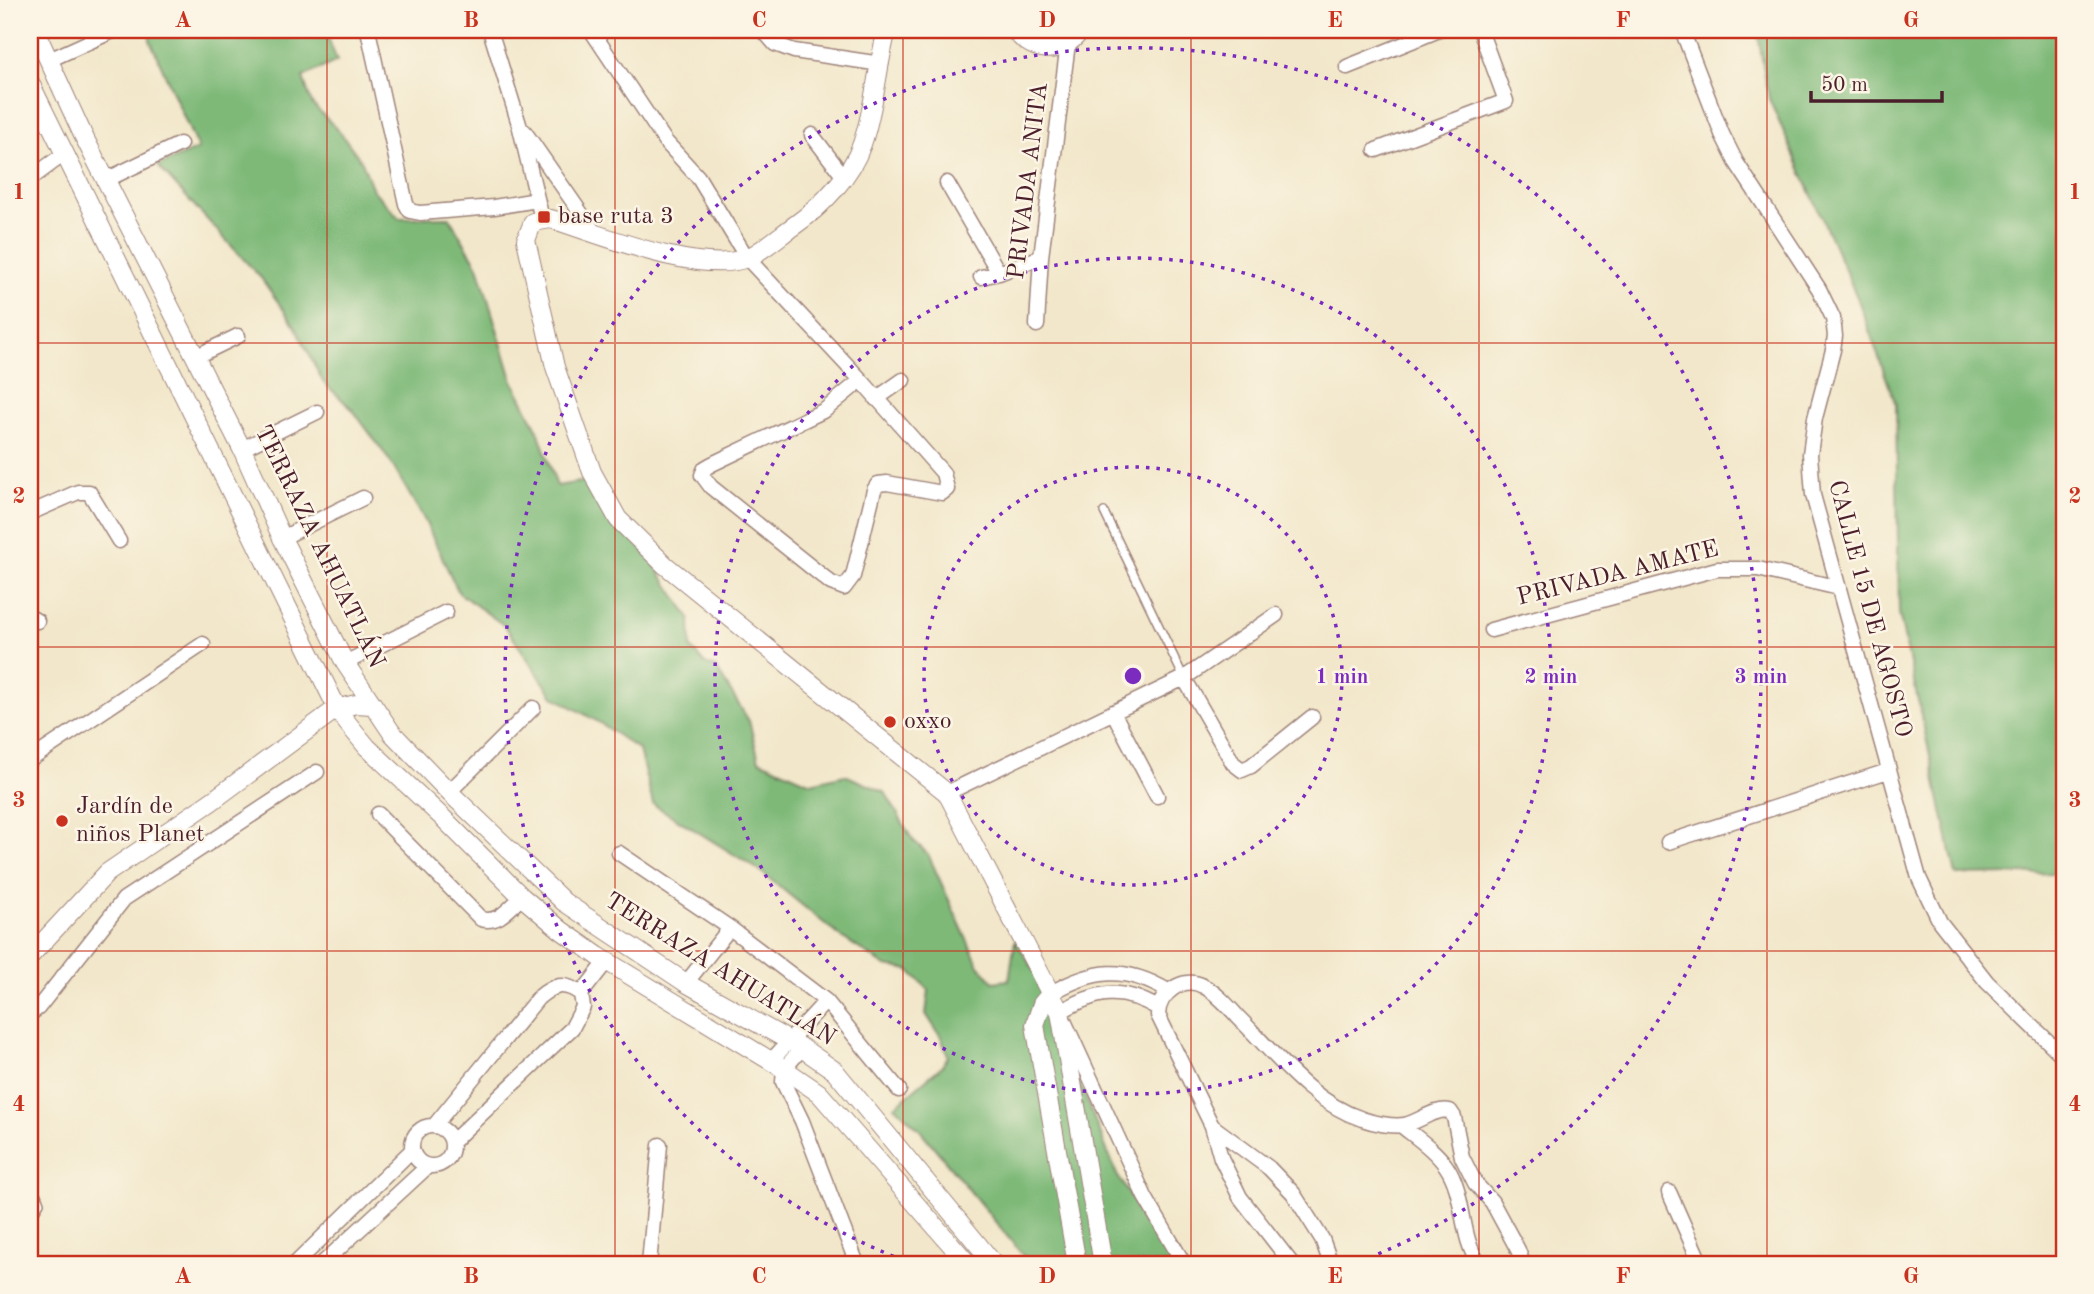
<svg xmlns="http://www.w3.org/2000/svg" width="2094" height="1294" viewBox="0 0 2094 1294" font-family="'Old Standard TT',serif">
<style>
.forest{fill:#7eb978;stroke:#646c52;stroke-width:2}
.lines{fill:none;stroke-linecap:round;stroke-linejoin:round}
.service-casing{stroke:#9e837a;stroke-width:10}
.minor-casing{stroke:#9e837a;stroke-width:17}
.tertiary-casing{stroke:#9e837a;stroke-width:20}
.service{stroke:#fff;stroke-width:7}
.minor{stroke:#fff;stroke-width:14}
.tertiary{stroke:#fff;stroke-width:18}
.grid{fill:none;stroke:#c8321e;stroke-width:2;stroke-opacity:0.55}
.ring{fill:none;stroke:#7b2cbf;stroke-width:3.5;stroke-dasharray:3.5 7}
.poi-dot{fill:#c8321e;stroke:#fcf5e5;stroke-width:2.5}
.labels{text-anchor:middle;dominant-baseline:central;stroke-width:5;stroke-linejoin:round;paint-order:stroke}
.street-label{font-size:24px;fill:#4a1f2b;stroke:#fcf5e5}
.poi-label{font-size:24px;fill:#4a1f2b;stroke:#fcf5e5;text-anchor:start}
.centre{fill:#7b2cbf;stroke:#fcf5e5;stroke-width:3.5}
.ring-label{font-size:21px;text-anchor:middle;font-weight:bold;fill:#7b2cbf;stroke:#fcf5e5;stroke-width:5;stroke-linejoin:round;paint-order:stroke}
.neatline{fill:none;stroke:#c8321e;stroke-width:2.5}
.grid-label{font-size:23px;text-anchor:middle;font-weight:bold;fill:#c8321e}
</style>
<rect width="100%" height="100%" fill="#fcf5e5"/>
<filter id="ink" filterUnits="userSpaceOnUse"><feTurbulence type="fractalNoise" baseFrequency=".0143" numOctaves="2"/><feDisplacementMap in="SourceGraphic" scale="14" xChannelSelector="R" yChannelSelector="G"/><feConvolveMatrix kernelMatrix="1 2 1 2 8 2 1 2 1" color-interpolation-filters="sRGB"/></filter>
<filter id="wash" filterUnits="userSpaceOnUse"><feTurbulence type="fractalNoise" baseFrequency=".00686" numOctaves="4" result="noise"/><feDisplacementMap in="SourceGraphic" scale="28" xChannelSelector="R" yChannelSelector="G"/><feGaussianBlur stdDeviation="1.57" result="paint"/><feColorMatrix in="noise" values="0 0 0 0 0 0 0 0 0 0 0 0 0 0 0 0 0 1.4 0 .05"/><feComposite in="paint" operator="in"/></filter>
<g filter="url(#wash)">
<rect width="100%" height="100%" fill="#f2e7ca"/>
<!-- forest -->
<path class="forest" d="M 149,30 L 325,30 L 337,61 L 303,77 L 312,104 L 340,132 L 362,162 L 373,190 L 399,218 L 449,217 L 478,266 L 512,379 L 538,431 L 557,486 L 591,480 L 654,564 L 690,618 L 691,648 L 705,664 L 716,668 L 749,721 L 759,760 L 811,783 L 845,775 L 885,792 L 912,839 L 928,854 L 978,964 L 993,982 L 1009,980 L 1015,941 L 1033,968 L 1117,1175 L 1174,1264 L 1030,1264 L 920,1130 L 895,1106 L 942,1066 L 948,1056 L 941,1037 L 926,1014 L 929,990 L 909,970 L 886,966 L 840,936 L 759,870 L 653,804 L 639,750 L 600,723 L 553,696 L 505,626 L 459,593 L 424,519 L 390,461 L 352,409 L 323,382 L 295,326 L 261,278 L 158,166 L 198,149 L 150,40 Z
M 1757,30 L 2064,30 L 2064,873 L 1956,875 L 1899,613 L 1896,405 L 1857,297 L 1769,99 Z"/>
</g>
<g filter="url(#ink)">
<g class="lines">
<defs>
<path id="service" d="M 1104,512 L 1184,678
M 30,1189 L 37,1195 L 40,1203 L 30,1219"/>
<path id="minor" d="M 368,30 L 406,204 L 410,211 L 420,213 L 494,207 L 537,200
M 490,30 L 519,124 L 542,219
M 591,30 L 665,141 L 698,177 L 747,258 L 861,380 L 943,473 L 947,489 L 942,493 L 887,483 L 878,484 L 874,490 L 853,576 L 844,588 L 831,583 L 711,487 L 702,475 L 705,468 L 712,464 L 825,410 L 861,380
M 763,30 L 775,44 L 794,51 L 881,64
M 1682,30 L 1722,134 L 1736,162 L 1819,289 L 1833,318 L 1835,336 L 1833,350 L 1815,418 L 1810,454 L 1813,495 L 1919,878 L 1940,922 L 1987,982 L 2064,1057
M 49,60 L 115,30
M 1347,67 L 1439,30
M 524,131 L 594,232
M 812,135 L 844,177
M 1376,150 L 1506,101 L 1480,30
M 30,179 L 64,154
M 106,180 L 180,144
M 947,183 L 999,273
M 981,277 L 999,273 L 1041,257
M 1037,325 L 1041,257 L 1068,43
M 197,356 L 238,336
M 876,399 L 903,380
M 242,449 L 317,412
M 30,513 L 78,492 L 89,492 L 119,541
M 282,538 L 363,498
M 30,617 L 37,621
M 1491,630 L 1717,569 L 1758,569 L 1839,588
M 345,663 L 446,612
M 1184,678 L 1233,763 L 1242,770 L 1251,766 L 1312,717
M 1113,712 L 1157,796
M 30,760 L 203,644
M 449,792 L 533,708
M 947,793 L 1184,678 L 1276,615
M 378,814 L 481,919 C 499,924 509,908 522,897
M 1668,842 L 1888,771
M 619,853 L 730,928 L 826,1001 L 899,1090
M 686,983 L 730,928
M 1051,993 C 1094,969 1124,965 1168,991
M 581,994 L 607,961
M 1158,1008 C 1120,986 1096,991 1060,1012 L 1145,1197 L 1184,1264
M 30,1014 L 38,1008 L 124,899 L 317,772
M 802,1048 L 784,1069 L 783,1082 L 802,1121 L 857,1264
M 770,1062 L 826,1001
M412 1146a20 20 0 1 1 40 0a20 20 0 1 1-40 0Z
M 434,1126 L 538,998 C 553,985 564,981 581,994 L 583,1007 L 572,1028 L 452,1142
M 1212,1126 L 1221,1158 L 1240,1197 L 1292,1264
M 1402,1126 C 1417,1138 1435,1150 1446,1166 C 1466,1195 1459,1235 1479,1264
M 1669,1192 L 1701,1264
M 295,1264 L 412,1150
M 322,1264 L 428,1166
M 649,1264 L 660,1145
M 1331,1264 L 1322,1239 L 1293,1193 L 1269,1168 L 1212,1126 L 1158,1015 C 1158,994 1183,975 1203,986 C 1216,992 1229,1007 1239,1018 C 1276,1055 1311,1102 1362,1119 C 1373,1123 1393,1127 1405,1125 C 1420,1121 1435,1108 1450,1111 L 1454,1117 L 1462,1157 L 1475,1183 L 1492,1202 L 1518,1250 L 1523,1264"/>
<path id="tertiary" d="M 35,30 L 83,135 L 242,449 L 282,538 L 345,663 L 392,733 L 449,792 L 564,902 L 686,983 L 802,1048 L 835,1071 L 994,1264
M 887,30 C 877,67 875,107 862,144 C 851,176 822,206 795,225 C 782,234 761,252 747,258 C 700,276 599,234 551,219 L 533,222 L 526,240 L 555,367 L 592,472 L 618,519 L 665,565 L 947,793 L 1060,1012 L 1103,1264
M 1014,30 C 1034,54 1062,56 1081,30
M 30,83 L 340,714 L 367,747 L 443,818 L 522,897 L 561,930 L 598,956 L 784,1069 L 819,1093 L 968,1264
M 30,956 L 107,873 L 212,801 L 336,709 L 356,704 L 372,705
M 1051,993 L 1042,1004 L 1035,1025 L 1077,1264"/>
</defs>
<!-- service casing -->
<use href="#service" class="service-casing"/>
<!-- minor casing -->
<use href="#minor" class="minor-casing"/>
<!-- tertiary casing -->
<use href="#tertiary" class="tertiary-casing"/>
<!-- service -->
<use href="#service" class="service"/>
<!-- minor -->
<use href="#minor" class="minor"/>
<!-- tertiary -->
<use href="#tertiary" class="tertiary"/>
</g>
</g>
<!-- grid -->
<path class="grid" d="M 327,30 L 327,1264M 615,30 L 615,1264M 903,30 L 903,1264M 1191,30 L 1191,1264M 1479,30 L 1479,1264M 1767,30 L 1767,1264M 30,343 L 2064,343M 30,647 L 2064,647M 30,951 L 2064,951"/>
<!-- distance rings -->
<g class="ring">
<circle cx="1133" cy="676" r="209"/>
<circle cx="1133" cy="676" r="418"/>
<path d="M913 1264A628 628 0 1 1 1353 1264"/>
</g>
<!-- markers -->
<g class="poi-dot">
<rect x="537" y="210" width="14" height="14" rx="3.5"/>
<circle cx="890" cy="722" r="7"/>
<circle cx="62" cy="821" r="7"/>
</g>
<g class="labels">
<!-- street labels -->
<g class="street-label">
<text transform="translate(1029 181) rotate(-83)">PRIVADA ANITA</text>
<text transform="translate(319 547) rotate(64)">TERRAZA AHUATLÁN</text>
<text transform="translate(1618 574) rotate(-14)">PRIVADA AMATE</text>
<text transform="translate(1869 609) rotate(75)">CALLE 15 DE AGOSTO</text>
<text transform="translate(720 970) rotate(32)">TERRAZA AHUATLÁN</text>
</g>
<!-- poi labels -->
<g class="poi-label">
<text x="558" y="217">base ruta 3</text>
<text x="904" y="722">oxxo</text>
<text x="76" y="807">Jardín de<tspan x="76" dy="28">niños Planet</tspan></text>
</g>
</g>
<circle cx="1133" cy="676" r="10" class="centre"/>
<g class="ring-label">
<text x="1342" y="683">1 min</text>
<text x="1551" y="683">2 min</text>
<text x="1761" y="683">3 min</text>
</g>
<!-- margin -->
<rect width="2094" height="1294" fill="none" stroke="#fcf5e5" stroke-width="77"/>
<!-- scale -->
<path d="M1811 91v10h131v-10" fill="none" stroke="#4a1f2b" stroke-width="3.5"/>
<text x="1821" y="91" font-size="21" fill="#4a1f2b" stroke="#fcf5e5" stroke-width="5" paint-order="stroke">50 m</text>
<rect x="38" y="38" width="2018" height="1218" class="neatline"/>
<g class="grid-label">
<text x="183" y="27">A</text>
<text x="471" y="27">B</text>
<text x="759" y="27">C</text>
<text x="1047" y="27">D</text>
<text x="1335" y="27">E</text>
<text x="1623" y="27">F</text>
<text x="1911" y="27">G</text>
<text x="19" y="199">1</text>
<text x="2075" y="199">1</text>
<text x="19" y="503">2</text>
<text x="2075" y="503">2</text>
<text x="19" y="807">3</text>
<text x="2075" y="807">3</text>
<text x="19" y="1111">4</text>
<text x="2075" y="1111">4</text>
<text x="183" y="1283">A</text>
<text x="471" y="1283">B</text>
<text x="759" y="1283">C</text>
<text x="1047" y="1283">D</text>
<text x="1335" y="1283">E</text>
<text x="1623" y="1283">F</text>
<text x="1911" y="1283">G</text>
</g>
</svg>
